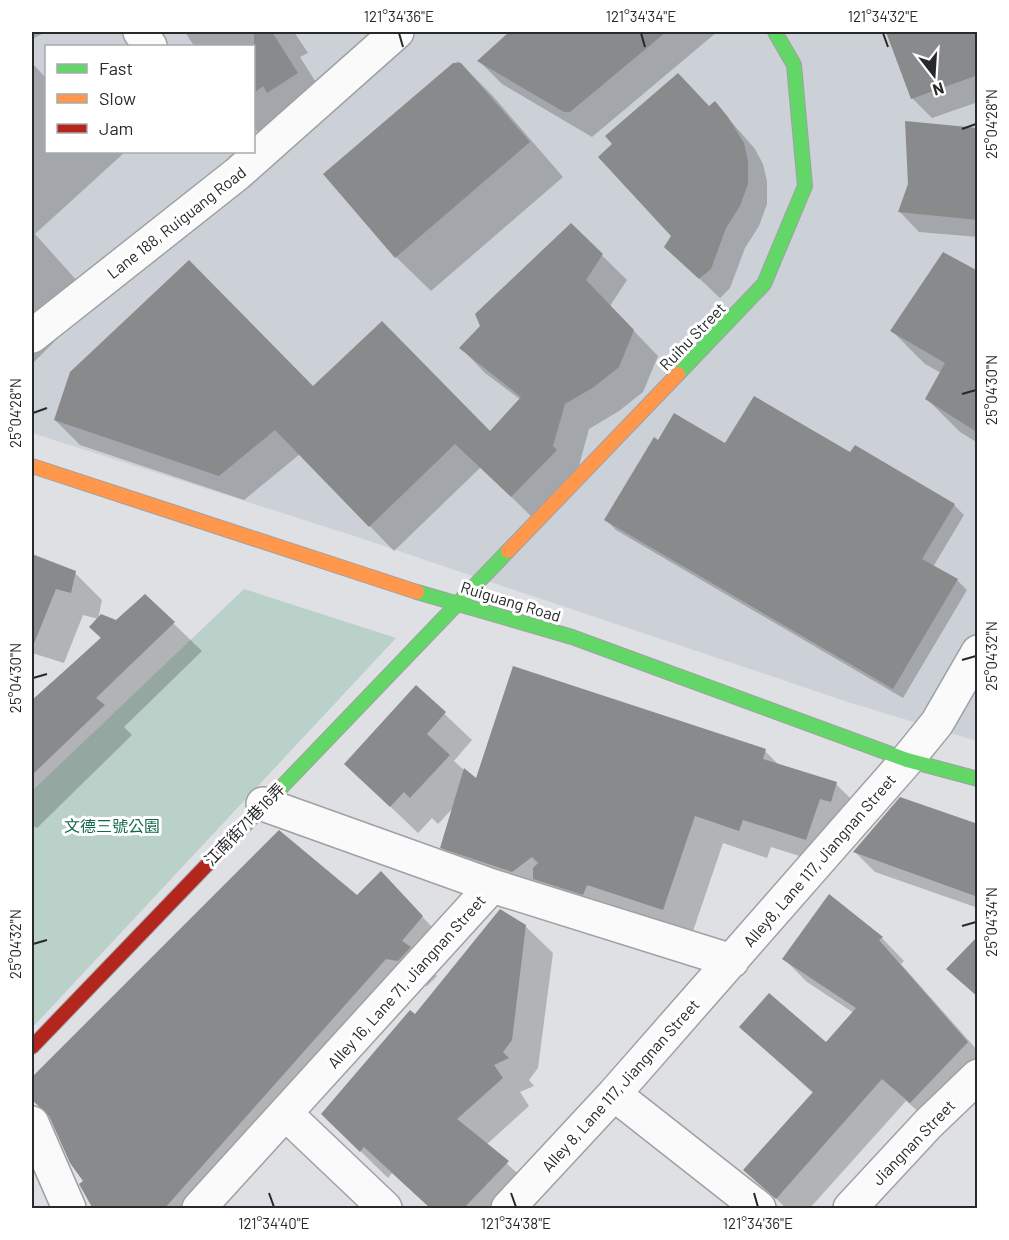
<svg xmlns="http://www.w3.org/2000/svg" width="1009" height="1240" viewBox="0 0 1009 1240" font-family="Barlow,'Noto Sans TC',sans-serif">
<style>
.built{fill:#ccd1d7;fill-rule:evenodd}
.green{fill:#b9d1c8}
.shadow{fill:#0003}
.building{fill:#898a8c}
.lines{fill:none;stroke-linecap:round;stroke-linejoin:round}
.street-casing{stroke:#9fa0a3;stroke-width:36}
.fast-casing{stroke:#9fa0a3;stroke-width:16}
.slow-casing{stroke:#9fa0a3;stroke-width:16}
.jam-casing{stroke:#9fa0a3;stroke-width:16}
.street{stroke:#fafafb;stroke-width:33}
.fast{stroke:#63d668;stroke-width:14}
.slow{stroke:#ff974d;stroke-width:14}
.jam{stroke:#b3261e;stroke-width:14}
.ticks{fill:none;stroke:#27292a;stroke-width:2}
.labels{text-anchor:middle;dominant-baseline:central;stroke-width:6;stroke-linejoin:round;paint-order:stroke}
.street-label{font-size:16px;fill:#27292a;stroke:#fff}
.park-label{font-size:16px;fill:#11674a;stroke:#fff}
.neatline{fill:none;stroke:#27292a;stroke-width:2}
.ticks-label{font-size:15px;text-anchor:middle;fill:#27292a}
</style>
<rect width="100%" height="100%" fill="#dee0e3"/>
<!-- built -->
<path class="built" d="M 32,32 L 977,32 L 977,741 L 851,703 L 351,535 L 32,433 ZM 46,46 L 254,46 L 254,152 L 46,152 Z"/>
<!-- green -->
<path class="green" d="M 244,589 L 396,638 L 32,1028 L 32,791 Z"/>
<!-- shadow -->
<path class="shadow" d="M 32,32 L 46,32 L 32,39 Z
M 185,32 L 294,32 L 308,53 L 300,57 L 332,108 L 266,141 L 254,128 L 254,46 L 194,46 Z
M 512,32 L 717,32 L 592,137 L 502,84 L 479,61 Z
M 888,32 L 978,32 L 978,102 L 932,118 L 912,98 Z
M 458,61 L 492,95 L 563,177 L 431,291 L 396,257 L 325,175 Z
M 32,63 L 46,78 L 46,152 L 125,152 L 35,234 L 79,283 L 76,309 L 61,335 L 32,364 Z
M 715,103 L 755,149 L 763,164 L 767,181 L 767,204 L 759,226 L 745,248 L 730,288 L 720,298 L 666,247 L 673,236 L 709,107 Z
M 978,130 L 978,237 L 919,232 L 900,212 Z
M 571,225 L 627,280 L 610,306 L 658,356 L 643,392 L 619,411 L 589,429 L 577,473 L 536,521 L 481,467 L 394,551 L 300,454 L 244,500 L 80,445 L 55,420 L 313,388 L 490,433 L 521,400 L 485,373 L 461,348 Z
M 978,273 L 978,443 L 960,432 L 927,399 L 941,373 L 925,364 L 892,331 Z
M 659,442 L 851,454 L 954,505 L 964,515 L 933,567 L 957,580 L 967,590 L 903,698 L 616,530 L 606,520 Z
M 32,556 L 75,573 L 102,600 L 98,619 L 83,615 L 64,663 L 32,653 Z
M 145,596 L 202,651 L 124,727 L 132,735 L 37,828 L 32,825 L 32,702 Z
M 416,687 L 472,740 L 454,761 L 476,781 L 765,751 L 780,766 L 836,784 L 864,812 L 834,867 L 771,847 L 767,858 L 723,843 L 691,937 L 470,875 L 442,847 L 454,807 L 438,824 L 432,818 L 418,833 L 346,764 Z
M 978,826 L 978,908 L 875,872 L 855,852 Z
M 279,832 L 358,897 L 381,873 L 449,945 L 429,968 L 437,976 L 427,986 L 413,985 L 215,1208 L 94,1208 L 85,1181 L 54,1122 L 32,1097 L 32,1080 Z
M 525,926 L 553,953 L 538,1068 L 529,1080 L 534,1086 L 520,1092 L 529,1106 L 486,1145 L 535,1189 L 516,1208 L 431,1208 L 392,1173 L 388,1178 L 350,1141 L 415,1017 Z
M 882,938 L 904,961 L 901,964 L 978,1051 L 978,1078 L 933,1124 L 906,1101 L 810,1208 L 786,1208 L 746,1170 L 814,1094 L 741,1027 L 826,1045 L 854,1013 L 807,982 L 784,959 Z"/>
<!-- building -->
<path class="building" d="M 254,32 L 272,32 L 298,73 L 267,93 L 263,86 L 254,93 Z
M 509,32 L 666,32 L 570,112 L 564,112 L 477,61 Z
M 886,32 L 978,32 L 978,75 L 911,99 Z
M 453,63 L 461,63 L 530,142 L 395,258 L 323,174 Z
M 678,73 L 709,106 L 715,101 L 728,117 L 744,143 L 748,161 L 748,184 L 740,206 L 726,228 L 711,269 L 699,279 L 664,247 L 671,236 L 598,157 L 612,144 L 605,136 Z
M 905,121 L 978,128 L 978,220 L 898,212 L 908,184 Z
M 571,223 L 603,254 L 586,280 L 634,330 L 619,367 L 594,387 L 565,404 L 553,446 L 557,450 L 511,497 L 455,444 L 369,527 L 275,430 L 219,476 L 54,420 L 70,372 L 189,260 L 313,386 L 382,321 L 490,431 L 521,397 L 459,348 L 480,326 L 475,314 Z
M 943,252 L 978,271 L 978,433 L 925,399 L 945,363 L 890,331 Z
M 754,396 L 850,452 L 855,445 L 955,504 L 922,559 L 958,579 L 893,689 L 604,520 L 654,437 L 658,440 L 674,413 L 725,443 Z
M 32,554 L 76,571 L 71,593 L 56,589 L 33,646 Z
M 145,594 L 175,622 L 96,698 L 105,705 L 32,775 L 32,700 L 101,638 L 89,627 L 101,614 L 116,620 Z
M 513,666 L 766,749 L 763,759 L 837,782 L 831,802 L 820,799 L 806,840 L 743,820 L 739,831 L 695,816 L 663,910 L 587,885 L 583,895 L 533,879 L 533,868 L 538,863 L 532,857 L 512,872 L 440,848 L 464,768 L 476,778 Z
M 416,685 L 446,712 L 427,734 L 450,755 L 410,798 L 404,792 L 390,807 L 344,764 Z
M 900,797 L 978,824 L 978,897 L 853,852 Z
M 279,830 L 357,895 L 381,871 L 423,916 L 402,941 L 411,947 L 398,961 L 386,959 L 164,1209 L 93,1209 L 79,1184 L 83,1181 L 70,1163 L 49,1116 L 32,1100 L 32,1077 Z
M 829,894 L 883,937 L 879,940 L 968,1042 L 910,1103 L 882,1079 L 776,1199 L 743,1170 L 813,1092 L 739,1027 L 769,993 L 826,1042 L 856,1008 L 782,959 Z
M 500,909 L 526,925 L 512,1040 L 503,1052 L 509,1058 L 494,1065 L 503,1078 L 457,1119 L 509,1161 L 463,1209 L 431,1209 L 364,1147 L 360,1152 L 321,1114 L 410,1010 L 415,1014 Z
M 978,936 L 978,997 L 946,969 Z"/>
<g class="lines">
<defs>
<path id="street" d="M 140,32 L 150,46
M 32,336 L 237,174 L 397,32
M 263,804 L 492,886 L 732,961
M 614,1094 L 759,1208
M 286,1114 L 385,1208
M 32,1123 L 69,1208
M 199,1208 L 492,886
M 508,1208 L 614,1094 L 907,760 L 937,723 L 978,652
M 850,1208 L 928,1124 L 978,1076"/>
<path id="fast" d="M 678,374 L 764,284 L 805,186 L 794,65 L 775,32
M 417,592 L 572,637 L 907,760 L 978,779
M 226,845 L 508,551"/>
<path id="slow" d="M 32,466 L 417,592
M 508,551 L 678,374"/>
<path id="jam" d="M 32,1047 L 226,845"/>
</defs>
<!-- street casing -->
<use href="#street" class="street-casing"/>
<!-- fast casing -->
<use href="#fast" class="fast-casing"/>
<!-- slow casing -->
<use href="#slow" class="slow-casing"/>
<!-- jam casing -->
<use href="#jam" class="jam-casing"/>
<!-- street -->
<use href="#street" class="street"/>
<!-- fast -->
<use href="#fast" class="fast"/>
<!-- slow -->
<use href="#slow" class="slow"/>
<!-- jam -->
<use href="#jam" class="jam"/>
</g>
<!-- ticks -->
<path class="ticks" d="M 399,33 L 403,47M 641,33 L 645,47M 883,33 L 888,47M 962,129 L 976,124M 962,394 L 976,390M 33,413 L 47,408M 962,660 L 976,656M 33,678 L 47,674M 962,926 L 976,922M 33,944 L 47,940M 269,1193 L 274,1207M 511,1193 L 516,1207M 754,1193 L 758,1207"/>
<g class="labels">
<!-- street labels -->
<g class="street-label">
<text transform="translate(176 222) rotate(-38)">Lane 188, Ruiguang Road</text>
<text transform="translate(692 336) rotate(-46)">Ruihu Street</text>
<text transform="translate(511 601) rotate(17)">Ruiguang Road</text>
<text transform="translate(244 824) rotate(-46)">江南街71巷16弄</text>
<text transform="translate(819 860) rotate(-49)">Alley8, Lane 117, Jiangnan Street</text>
<text transform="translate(406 981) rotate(-48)">Alley 16, Lane 71, Jiangnan Street</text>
<text transform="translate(620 1085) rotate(-48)">Alley 8, Lane 117, Jiangnan Street</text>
<text transform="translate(913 1142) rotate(-46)">Jiangnan Street</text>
</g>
<!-- park labels -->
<g class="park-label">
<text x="112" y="825">文德三號公園</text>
</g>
</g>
<!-- border -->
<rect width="1009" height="1240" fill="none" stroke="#ffffff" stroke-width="66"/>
<!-- legend -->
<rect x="45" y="45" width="210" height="108" fill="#ffffff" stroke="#a9a9aa" stroke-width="1.5"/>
<rect x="57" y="64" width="30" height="9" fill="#63d668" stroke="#a9a9aa" stroke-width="1.5"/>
<text x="99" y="75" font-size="18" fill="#27292a">Fast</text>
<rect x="57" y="94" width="30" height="9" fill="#ff974d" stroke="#a9a9aa" stroke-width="1.5"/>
<text x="99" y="105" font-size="18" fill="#27292a">Slow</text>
<rect x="57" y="124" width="30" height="9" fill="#b3261e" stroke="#a9a9aa" stroke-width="1.5"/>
<text x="99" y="135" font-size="18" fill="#27292a">Jam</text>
<!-- north arrow -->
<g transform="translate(934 75) rotate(163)" stroke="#ffffff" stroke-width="4.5" paint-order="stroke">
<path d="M0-4.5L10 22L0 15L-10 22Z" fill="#27292a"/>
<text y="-9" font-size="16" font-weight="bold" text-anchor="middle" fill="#27292a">N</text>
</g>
<rect x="33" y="33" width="943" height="1174" class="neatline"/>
<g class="ticks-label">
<text x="399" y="22">121°34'36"E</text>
<text x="641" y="22">121°34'34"E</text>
<text x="883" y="22">121°34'32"E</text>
<text transform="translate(992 124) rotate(-90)" y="5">25°04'28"N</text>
<text transform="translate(992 390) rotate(-90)" y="5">25°04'30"N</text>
<text transform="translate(16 413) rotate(-90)" y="5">25°04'28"N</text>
<text transform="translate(992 656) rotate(-90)" y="5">25°04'32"N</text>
<text transform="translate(16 678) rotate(-90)" y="5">25°04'30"N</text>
<text transform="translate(992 922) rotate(-90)" y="5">25°04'34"N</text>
<text transform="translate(16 944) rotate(-90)" y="5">25°04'32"N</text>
<text x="274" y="1229">121°34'40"E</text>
<text x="516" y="1229">121°34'38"E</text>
<text x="758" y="1229">121°34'36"E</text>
</g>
</svg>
